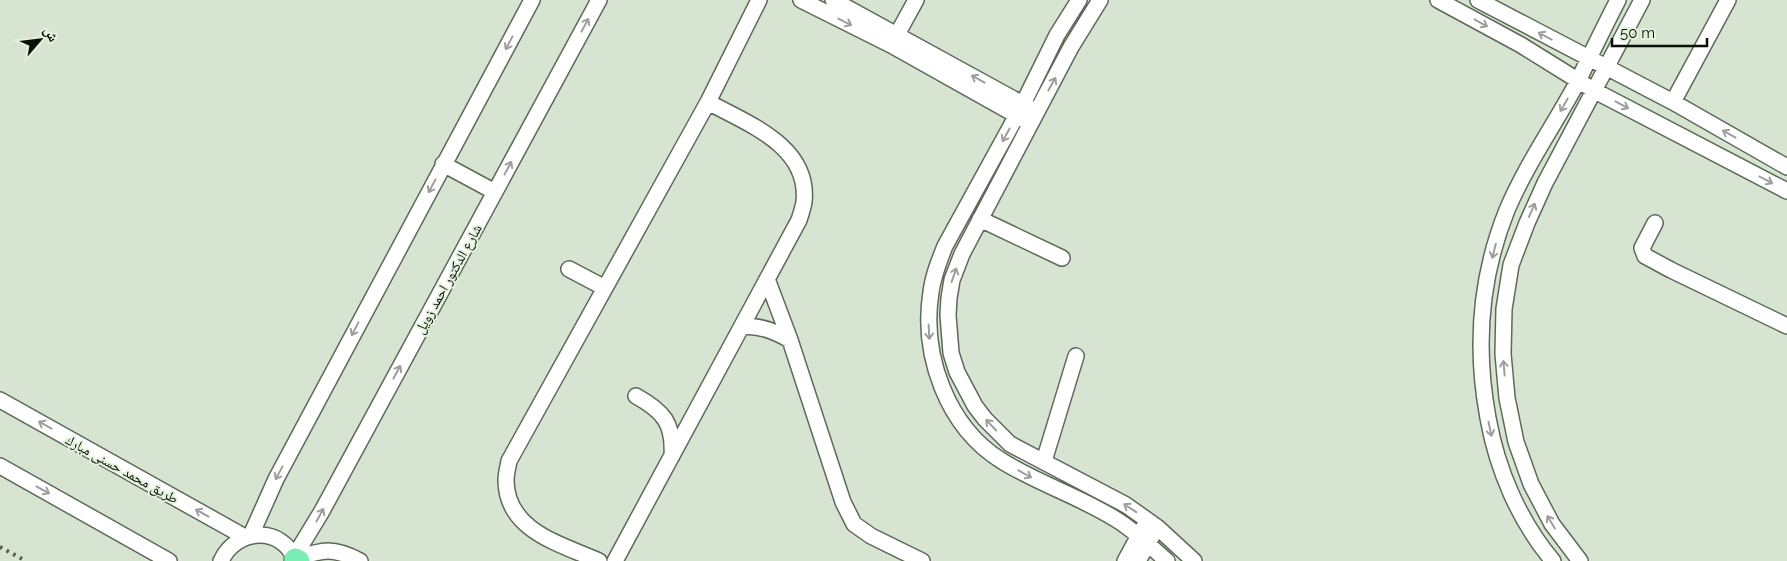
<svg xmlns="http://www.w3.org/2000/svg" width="1787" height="561" viewBox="0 0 1787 561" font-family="Raleway,'Noto Naskh Arabic',sans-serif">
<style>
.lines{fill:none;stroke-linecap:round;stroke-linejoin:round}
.minor-casing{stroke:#5e6a59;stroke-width:18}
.highway-casing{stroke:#549e78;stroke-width:24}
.minor{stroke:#fff;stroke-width:15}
.highway{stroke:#7cecb5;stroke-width:21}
.rail{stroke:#51594d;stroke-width:4;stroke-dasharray:2.5 5;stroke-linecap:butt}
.oneway{stroke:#9d9f9c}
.labels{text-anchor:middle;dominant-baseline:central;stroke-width:4;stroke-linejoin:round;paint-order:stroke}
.street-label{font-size:14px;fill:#090e07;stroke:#e4f2de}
</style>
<rect width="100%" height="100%" fill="#d7e4d1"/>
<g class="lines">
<defs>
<path id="minor" d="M 801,0 L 891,45 L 1025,120
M 833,0 L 1030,108
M 1079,0 L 1057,35 L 1023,104 L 945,246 C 939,261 933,276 931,292 C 921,355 947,427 1002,461 C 1039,484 1081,497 1117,520 C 1135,531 1151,547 1167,561
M 1100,0 L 1071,47 L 962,254 L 952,280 L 949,298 L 948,315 L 951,353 L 957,372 L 975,406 L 985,419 L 1010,444 L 1126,505 L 1157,527 L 1194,561
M 1438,0 L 1521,45 L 1595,91 L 1787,191
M 1478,0 L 1673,102 L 1787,167
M 893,42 L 916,0
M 1673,102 L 1728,0
M 443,164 L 495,192
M 980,219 L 1062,258
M 1655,223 L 1642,248 L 1645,256 L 1671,270 L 1787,326
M 569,269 L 605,288
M 767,279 L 790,340 L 843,502 L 854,524 L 871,536 L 922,561
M 742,327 C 759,324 776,332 790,340
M 636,396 C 663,411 674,423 672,456
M 0,400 L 245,537
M 1044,461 L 1076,356
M 0,466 L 169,561
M 251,535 L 276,479 L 532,0
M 294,557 L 322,511 L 599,0
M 295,559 C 323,549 334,547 360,561
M 221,561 C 236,528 282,525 296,561
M 599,561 C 561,544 506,531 506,480 C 506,474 508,467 509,461 L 708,102 L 759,0
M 615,561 L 799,220 C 801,214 803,208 804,202 C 810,146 748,124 708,102
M 1125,561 L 1143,528
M 1138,561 L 1152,536
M 1553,561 C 1519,521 1497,469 1488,418 C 1475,348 1480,277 1507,210 C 1526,165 1555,124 1578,81 C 1591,54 1604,27 1618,0
M 1580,561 L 1552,524 L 1531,484 L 1516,442 L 1507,398 L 1503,354 L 1504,309 L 1511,265 L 1527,223 L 1545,183 L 1642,0"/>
<path id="highway" d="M 295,559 L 299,561"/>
</defs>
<!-- minor casing -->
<use href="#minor" class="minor-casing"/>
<!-- highway casing -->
<use href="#highway" class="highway-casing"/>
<!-- minor -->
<use href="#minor" class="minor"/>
<!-- highway -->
<use href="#highway" class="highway"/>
<!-- rail -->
<path class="rail" d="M 0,547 L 26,561"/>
</g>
<!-- one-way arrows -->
<defs><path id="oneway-shaft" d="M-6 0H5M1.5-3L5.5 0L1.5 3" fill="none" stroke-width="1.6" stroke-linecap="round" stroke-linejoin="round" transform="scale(1.25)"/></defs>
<g class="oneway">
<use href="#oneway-shaft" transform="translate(845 22) rotate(27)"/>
<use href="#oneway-shaft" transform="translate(1481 23) rotate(29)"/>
<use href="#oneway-shaft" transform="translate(585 25) rotate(-62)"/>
<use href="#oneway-shaft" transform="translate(1545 36) rotate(-152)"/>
<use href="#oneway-shaft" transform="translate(509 43) rotate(118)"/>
<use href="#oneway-shaft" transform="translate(978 79) rotate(-151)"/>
<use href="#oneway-shaft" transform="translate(1052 84) rotate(-61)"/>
<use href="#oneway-shaft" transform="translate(1564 105) rotate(120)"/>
<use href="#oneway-shaft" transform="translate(1622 105) rotate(28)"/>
<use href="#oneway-shaft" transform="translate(1729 134) rotate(-151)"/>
<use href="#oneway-shaft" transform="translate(1006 135) rotate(119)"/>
<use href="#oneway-shaft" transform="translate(508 168) rotate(-62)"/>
<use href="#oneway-shaft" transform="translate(1766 180) rotate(28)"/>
<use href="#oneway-shaft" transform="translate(432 186) rotate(118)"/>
<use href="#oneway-shaft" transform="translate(1532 210) rotate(-66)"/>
<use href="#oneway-shaft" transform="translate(1494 251) rotate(104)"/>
<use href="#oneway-shaft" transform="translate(954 275) rotate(-71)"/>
<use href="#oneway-shaft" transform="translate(355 329) rotate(118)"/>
<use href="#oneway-shaft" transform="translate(929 332) rotate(87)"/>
<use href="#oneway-shaft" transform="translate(1504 368) rotate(-95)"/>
<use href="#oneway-shaft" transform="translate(397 372) rotate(-61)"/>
<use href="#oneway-shaft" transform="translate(45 425) rotate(-151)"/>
<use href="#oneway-shaft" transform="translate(991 425) rotate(-133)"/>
<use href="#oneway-shaft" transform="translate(1490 429) rotate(78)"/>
<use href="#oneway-shaft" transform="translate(279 473) rotate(118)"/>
<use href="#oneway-shaft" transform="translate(1025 474) rotate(29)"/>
<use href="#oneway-shaft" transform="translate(43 490) rotate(29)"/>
<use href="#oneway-shaft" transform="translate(1130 508) rotate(-147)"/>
<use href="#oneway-shaft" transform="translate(202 513) rotate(-151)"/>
<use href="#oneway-shaft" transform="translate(320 515) rotate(-61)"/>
<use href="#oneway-shaft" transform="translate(1551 522) rotate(-121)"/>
</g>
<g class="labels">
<!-- street labels -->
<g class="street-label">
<text transform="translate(448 279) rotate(-61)">شارع الدكتور احمد زويل</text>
<text transform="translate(122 469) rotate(29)">طريق محمد حسنى مبارك</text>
</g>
</g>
<!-- north arrow -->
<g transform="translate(40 40) rotate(62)" stroke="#e4f2de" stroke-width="4" paint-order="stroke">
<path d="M0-4L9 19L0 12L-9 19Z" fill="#090e07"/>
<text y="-8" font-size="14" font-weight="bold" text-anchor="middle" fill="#090e07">ش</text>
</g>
<!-- scale -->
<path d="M1612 38v8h95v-8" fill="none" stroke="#090e07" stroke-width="2.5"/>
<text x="1620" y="38" font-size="15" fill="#090e07" stroke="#e4f2de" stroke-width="4" paint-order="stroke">50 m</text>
</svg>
